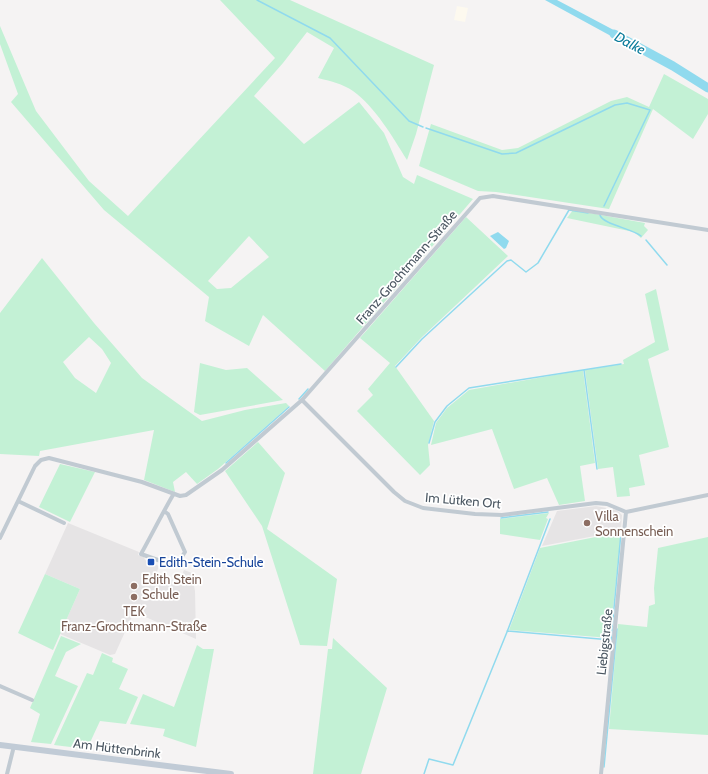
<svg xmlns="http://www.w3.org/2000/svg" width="708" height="774" viewBox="0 0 708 774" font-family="Cabin,sans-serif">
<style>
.commercial{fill:#fdf9ef}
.education{fill:#e6e4e5}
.green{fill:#c3f1d5;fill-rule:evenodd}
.water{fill:#90daee}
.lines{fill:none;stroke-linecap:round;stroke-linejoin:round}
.stream{stroke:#90daee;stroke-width:1.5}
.river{stroke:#90daee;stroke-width:9}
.street{stroke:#c1cad2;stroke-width:4}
.secondary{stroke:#c1cbd6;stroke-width:6}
.education-dot{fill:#8d6e63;stroke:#fff;stroke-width:1.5}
.transit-dot{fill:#1a4fb4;stroke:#fff;stroke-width:1.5}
.labels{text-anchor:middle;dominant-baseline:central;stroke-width:3.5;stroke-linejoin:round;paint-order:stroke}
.street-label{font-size:13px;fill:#4a5661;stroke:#fff}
.education-label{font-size:13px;fill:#785e54;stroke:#fff;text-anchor:start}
.transit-label{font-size:13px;fill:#164399;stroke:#fff;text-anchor:start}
.water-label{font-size:14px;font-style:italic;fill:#0c7c9b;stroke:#fff}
</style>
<rect width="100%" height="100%" fill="#f5f3f3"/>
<!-- commercial -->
<path class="commercial" d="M 457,6 L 468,8 L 465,22 L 454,20 Z"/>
<!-- education -->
<path class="education" d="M 596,506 L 617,510 L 622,515 L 621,531 L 542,546 L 557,511 Z
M 68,523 L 139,552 L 138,555 L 144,557 L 145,560 L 159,566 L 156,574 L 179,583 L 184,570 L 192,573 L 195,591 L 196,639 L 134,612 L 115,654 L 110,655 L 60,634 L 80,589 L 45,574 Z"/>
<!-- green -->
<path class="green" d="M 220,0 L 290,0 L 434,65 L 416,134 L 407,160 C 392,136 376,108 353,91 C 343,84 330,81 318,78 L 334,48 L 307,32 L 283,63 L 254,96 L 304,144 L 359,102 L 384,133 L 403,177 L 414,184 L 417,175 L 473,199 L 325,371 L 263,315 L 249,346 L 205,321 L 209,297 L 104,210 L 11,102 L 18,94 L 0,44 L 0,26 L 36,111 L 89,181 L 128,216 L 275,58 ZM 249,236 L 269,257 L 231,288 L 217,289 L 208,281 Z
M 664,74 L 708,99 L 708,114 L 693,139 L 653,109 L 609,209 L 496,192 L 478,191 L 419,166 L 431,124 L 502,150 L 518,148 L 611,101 L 627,97 L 649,107 Z
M 573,210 L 645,223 L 644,226 L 648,230 L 641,238 L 634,232 L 567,218 Z
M 466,217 L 508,256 L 421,338 L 395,366 L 434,421 L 428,445 L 430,465 L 420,475 L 357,411 L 373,395 L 368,389 L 390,363 L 360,338 Z
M 42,258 L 94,323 L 142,378 L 202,421 L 245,410 L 286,403 L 289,406 L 218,469 L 197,484 L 186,472 L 173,482 L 175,492 L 144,480 L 154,430 L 40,451 L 39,456 L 0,454 L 0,313 ZM 89,337 L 102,349 L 111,363 L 96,393 L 75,378 L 63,362 Z
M 656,289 L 669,350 L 648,359 L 669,447 L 639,455 L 645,485 L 629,488 L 630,496 L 617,497 L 613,467 L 598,469 L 585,370 L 624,364 L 623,360 L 655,342 L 645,294 Z
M 200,363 L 226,370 L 247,368 L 283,400 L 200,415 L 194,412 Z
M 583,370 L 595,463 L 580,466 L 585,501 L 559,505 L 547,478 L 514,489 L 492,429 L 431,445 L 436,423 L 447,408 L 469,390 Z
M 258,442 L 285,473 L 267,529 L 337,579 L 327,646 L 300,645 L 262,526 L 225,471 Z
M 60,464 L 95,472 L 70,522 L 39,507 Z
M 549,513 L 546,518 L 548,519 L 540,540 L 500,534 L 500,519 Z
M 621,532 L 610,638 L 509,630 L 540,548 Z
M 708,537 L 708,735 L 609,729 L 618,624 L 647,627 L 649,606 L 655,604 L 654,588 L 658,548 Z
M 45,574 L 80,589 L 53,650 L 18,633 Z
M 61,636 L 81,644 L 66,652 L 55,676 L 78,686 L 51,744 L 31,742 L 40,714 L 30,708 Z
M 333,638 L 387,688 L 361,774 L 313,774 L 328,649 L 332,649 Z
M 197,645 L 203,649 L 214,649 L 196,747 L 163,736 L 165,729 L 130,724 L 143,694 L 174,707 Z
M 102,653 L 113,658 L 112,662 L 128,669 L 119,689 L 138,697 L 126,724 L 100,721 L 87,749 L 54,745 L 87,673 L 93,675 Z"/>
<!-- water -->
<path class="water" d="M 545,0 L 557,0 L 625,36 L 622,42 Z
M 498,232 L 509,241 L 506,248 L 504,249 L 490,236 Z"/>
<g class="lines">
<!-- stream -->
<path class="stream" d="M 257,0 L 330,38 L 409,121 L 423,127
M 426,128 L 502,154 L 516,153 L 615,105 L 627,103 L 650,110 L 604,206
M 600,215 C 602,224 633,229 641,236
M 646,240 L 667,265
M 396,367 L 422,339 L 507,261 L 511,260 L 526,272 L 538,263 L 569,210 L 588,213
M 584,370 L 597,469
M 299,399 L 308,389
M 429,443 L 435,422 L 447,406 L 469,388 L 621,364
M 226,463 L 289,407
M 501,518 L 548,512
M 507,631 L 611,640 L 621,533
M 604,767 L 617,629
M 424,774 L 429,759 L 453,765 L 507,632 L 550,519"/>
<!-- river -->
<path class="river" d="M 614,34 L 673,66 L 708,88"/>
<!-- street -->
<path class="street" d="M 302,400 L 394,492 L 405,501 L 423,508 L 475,514 L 502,515 L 596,503 L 607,504 L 626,512 L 708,495
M 18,501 L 64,523
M 164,511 L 168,514 L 185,552 L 179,561 L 172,565 L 141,554 C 152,534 162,514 173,495
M 0,538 L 35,466 L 41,460 L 49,458 L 142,482 L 180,496 L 186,495 L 222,470 L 302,400 L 480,198 L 493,196 L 708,230
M 0,686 L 32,700
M 7,774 L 14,746
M 601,774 L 626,512"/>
<!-- secondary -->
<path class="secondary" d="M 0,745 L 231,774"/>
</g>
<!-- markers -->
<g class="education-dot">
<circle cx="587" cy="523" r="4"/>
<circle cx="134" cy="586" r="4"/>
<circle cx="134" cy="597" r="4"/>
</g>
<rect class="transit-dot" x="147" y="558" width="8" height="8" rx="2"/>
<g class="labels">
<!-- street labels -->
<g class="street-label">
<text transform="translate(406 267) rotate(-49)">Franz-Grochtmann-Straße</text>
<text transform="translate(463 500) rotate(5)">Im Lütken Ort</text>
<text transform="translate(604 642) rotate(-84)">Liebigstraße</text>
<text transform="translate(117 748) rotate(7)">Am Hüttenbrink</text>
</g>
<!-- education labels -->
<g class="education-label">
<text x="595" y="516">Villa<tspan x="595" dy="15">Sonnenschein</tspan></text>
<text x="142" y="579">Edith Stein<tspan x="142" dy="15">Schule</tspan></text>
<text x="134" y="611" text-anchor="middle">TEK<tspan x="134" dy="15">Franz-Grochtmann-Straße</tspan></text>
</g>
<!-- transit labels -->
<g class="transit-label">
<text x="159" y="562">Edith-Stein-Schule</text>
</g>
<!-- water labels -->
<g class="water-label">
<text transform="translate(630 43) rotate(28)">Dalke</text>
</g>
</g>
</svg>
